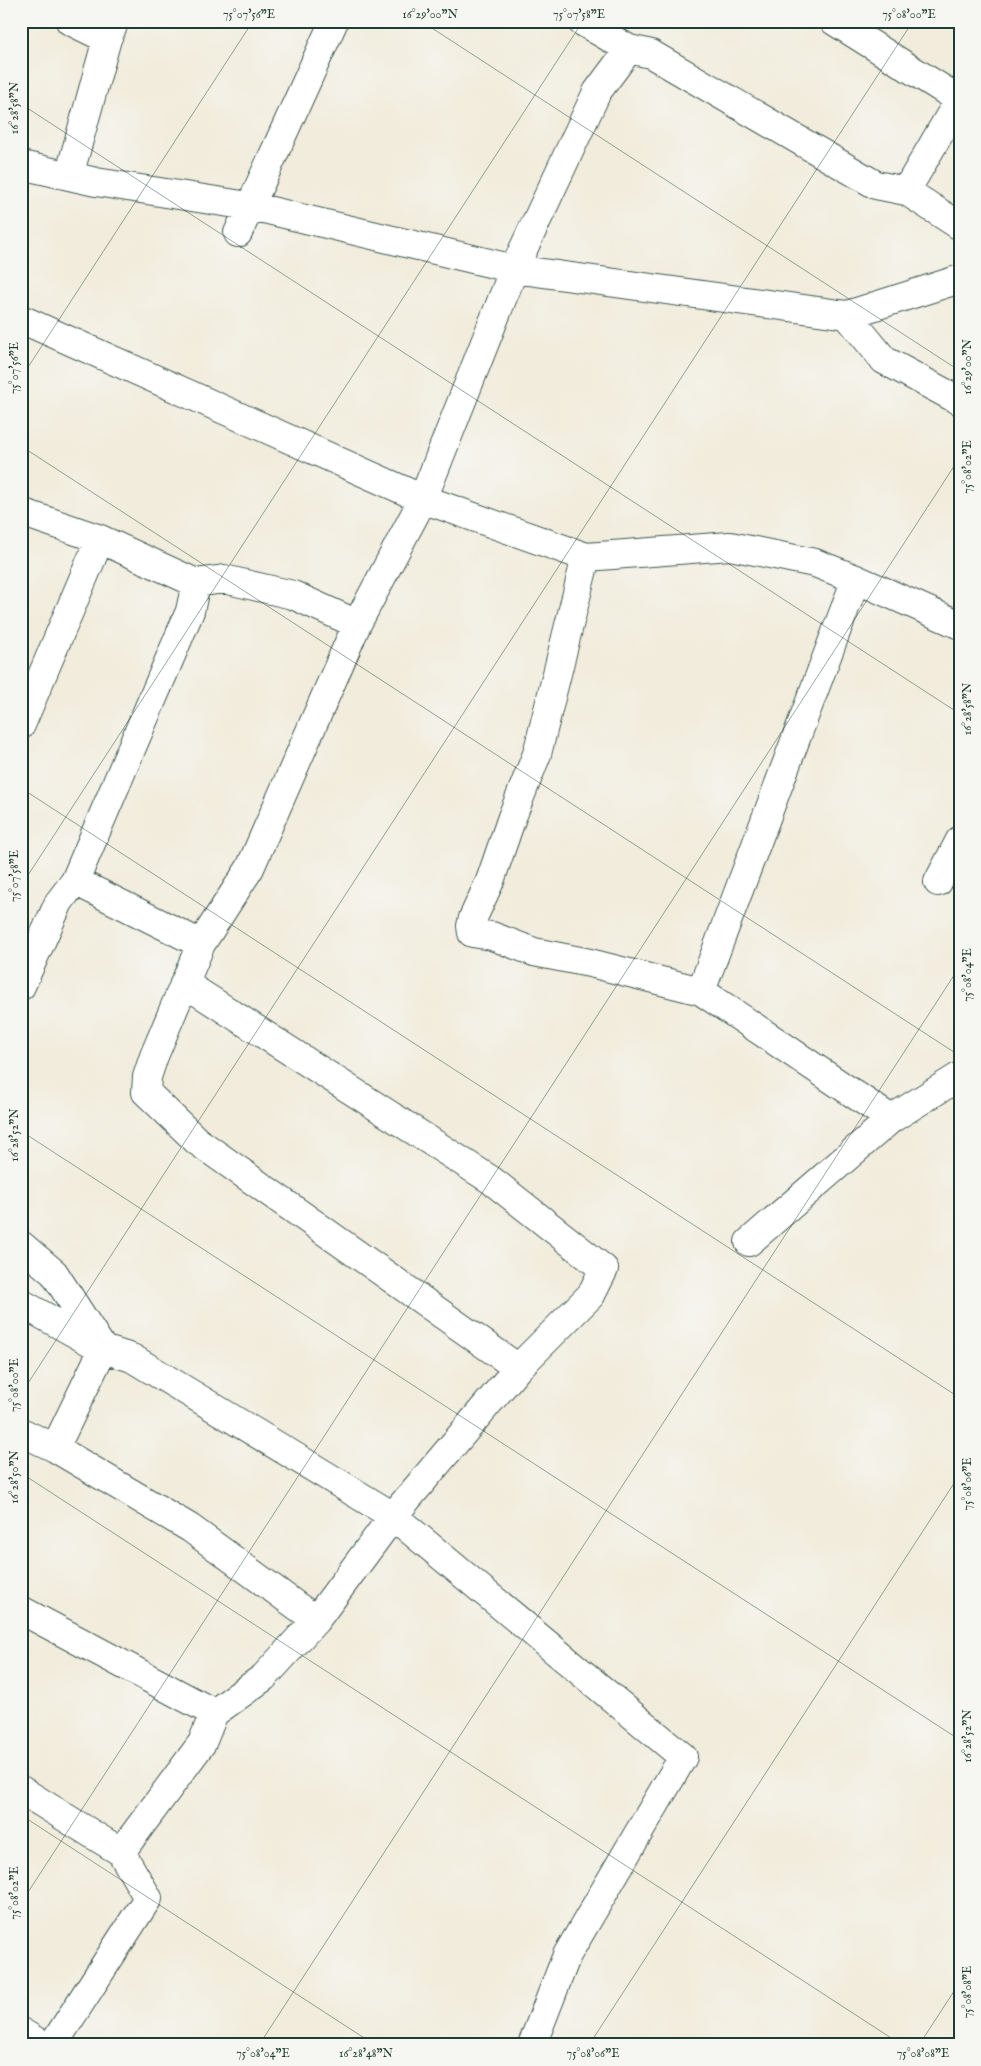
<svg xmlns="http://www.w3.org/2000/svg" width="981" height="2066" viewBox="0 0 981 2066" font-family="'IM FELL English',serif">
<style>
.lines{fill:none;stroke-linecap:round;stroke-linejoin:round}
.minor-casing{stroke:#3e574d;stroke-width:30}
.minor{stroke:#fff;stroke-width:28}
.ticks{fill:none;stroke:#1f3d34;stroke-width:1;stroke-opacity:0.45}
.neatline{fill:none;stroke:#1f3d34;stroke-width:2}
.ticks-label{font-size:12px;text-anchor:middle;fill:#1f3d34}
</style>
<rect width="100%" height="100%" fill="#f6f6f2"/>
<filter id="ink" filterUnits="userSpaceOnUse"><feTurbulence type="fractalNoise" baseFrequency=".02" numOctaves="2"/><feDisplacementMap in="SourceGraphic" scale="10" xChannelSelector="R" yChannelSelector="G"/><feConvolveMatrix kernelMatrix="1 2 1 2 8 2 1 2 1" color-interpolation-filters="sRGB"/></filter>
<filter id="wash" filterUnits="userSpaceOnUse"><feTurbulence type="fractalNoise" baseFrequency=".0096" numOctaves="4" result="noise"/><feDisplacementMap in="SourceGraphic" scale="20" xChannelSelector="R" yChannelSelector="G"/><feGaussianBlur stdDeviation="1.12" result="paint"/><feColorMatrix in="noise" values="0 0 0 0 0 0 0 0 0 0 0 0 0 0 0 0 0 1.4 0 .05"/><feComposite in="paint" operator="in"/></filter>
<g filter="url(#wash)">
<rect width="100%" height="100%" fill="#f1ecdb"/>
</g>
<g filter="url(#ink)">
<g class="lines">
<defs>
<path id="minor" d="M 70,21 L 107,39
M 581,21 L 629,49 L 651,54 L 876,185 L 906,191 L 960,226
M 834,21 L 960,100
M 21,165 L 96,182 L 255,207 L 514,269 L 847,315 L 960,279
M 69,176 L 107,39 L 115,21
M 906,191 L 959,100
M 238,233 L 334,21
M 847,315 L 884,360 L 960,401
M 21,319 L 423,499 L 586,557 L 730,546 L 815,563 L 856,579 L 960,625
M 21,512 L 100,539 L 196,583 L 224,579 L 293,595 L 357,624 L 423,499 L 514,269 L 597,92 L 629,49
M 586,557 L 537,754 L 512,817 L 490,881 L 473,918 L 471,926 L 472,933 L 492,936 L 534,952 L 590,963 L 701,991 L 891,1119
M 357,624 L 250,868 L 201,944 L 154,1056 L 147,1077 L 146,1092 L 197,1141 L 518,1368
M 21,725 L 100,539
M 75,881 L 201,944
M 938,882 L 960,840
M 21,986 L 59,902 L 75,881 L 190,611 L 196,583
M 701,991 L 856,579
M 749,1242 L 891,1119 L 960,1076
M 21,1245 L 54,1273 L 103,1349 L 132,1358 L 393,1516 L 683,1757 L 567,1955 L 532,2045
M 21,1303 L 103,1349 L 55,1448
M 21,1432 L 55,1448 L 190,1528 L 316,1620
M 21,1610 L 214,1713 L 264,1677 L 316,1620 L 393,1516 L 518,1368 L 591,1295 L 604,1269 L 491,1180 L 184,983
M 21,1790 L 121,1852 L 148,1898 L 53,2045
M 121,1852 L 202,1743 L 214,1713
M 21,2032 L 42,2045"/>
</defs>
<!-- minor casing -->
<use href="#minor" class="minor-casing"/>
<!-- minor -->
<use href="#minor" class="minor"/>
</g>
</g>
<!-- ticks -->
<path class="ticks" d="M 421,21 L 960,371M 947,21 L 960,29M 21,104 L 960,714M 21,378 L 253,21M 21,446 L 960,1056M 21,788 L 960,1398M 21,886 L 583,21M 21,1131 L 960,1740M 21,1394 L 913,21M 21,1473 L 902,2045M 21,1815 L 375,2045M 21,1903 L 960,457M 259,2045 L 960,966M 589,2045 L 960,1474M 919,2045 L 960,1982"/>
<!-- margin -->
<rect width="981" height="2066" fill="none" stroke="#f6f6f2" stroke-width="55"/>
<rect x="28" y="28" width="926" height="2010" class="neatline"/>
<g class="ticks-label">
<text x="249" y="18">75°07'56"E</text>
<text x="430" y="18">16°29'00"N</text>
<text x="579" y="18">75°07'58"E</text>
<text x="909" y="18">75°08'00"E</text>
<text transform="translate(14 108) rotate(-90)" y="4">16°28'58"N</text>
<text transform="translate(967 367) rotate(-90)" y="4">16°29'00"N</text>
<text transform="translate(14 368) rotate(-90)" y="4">75°07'56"E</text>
<text transform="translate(967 467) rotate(-90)" y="4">75°08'02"E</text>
<text transform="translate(967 709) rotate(-90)" y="4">16°28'58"N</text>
<text transform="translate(14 876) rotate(-90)" y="4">75°07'58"E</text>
<text transform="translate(967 975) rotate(-90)" y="4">75°08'04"E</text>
<text transform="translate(14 1135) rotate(-90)" y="4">16°28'52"N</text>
<text transform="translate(14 1385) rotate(-90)" y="4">75°08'00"E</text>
<text transform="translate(14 1477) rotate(-90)" y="4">16°28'50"N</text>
<text transform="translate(967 1484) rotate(-90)" y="4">75°08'06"E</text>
<text transform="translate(967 1736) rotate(-90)" y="4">16°28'52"N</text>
<text transform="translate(14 1893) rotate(-90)" y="4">75°08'02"E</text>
<text transform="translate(967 1992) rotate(-90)" y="4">75°08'08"E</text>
<text x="263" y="2057">75°08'04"E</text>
<text x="366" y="2057">16°28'48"N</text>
<text x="593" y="2057">75°08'06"E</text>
<text x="923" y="2057">75°08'08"E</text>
</g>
</svg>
